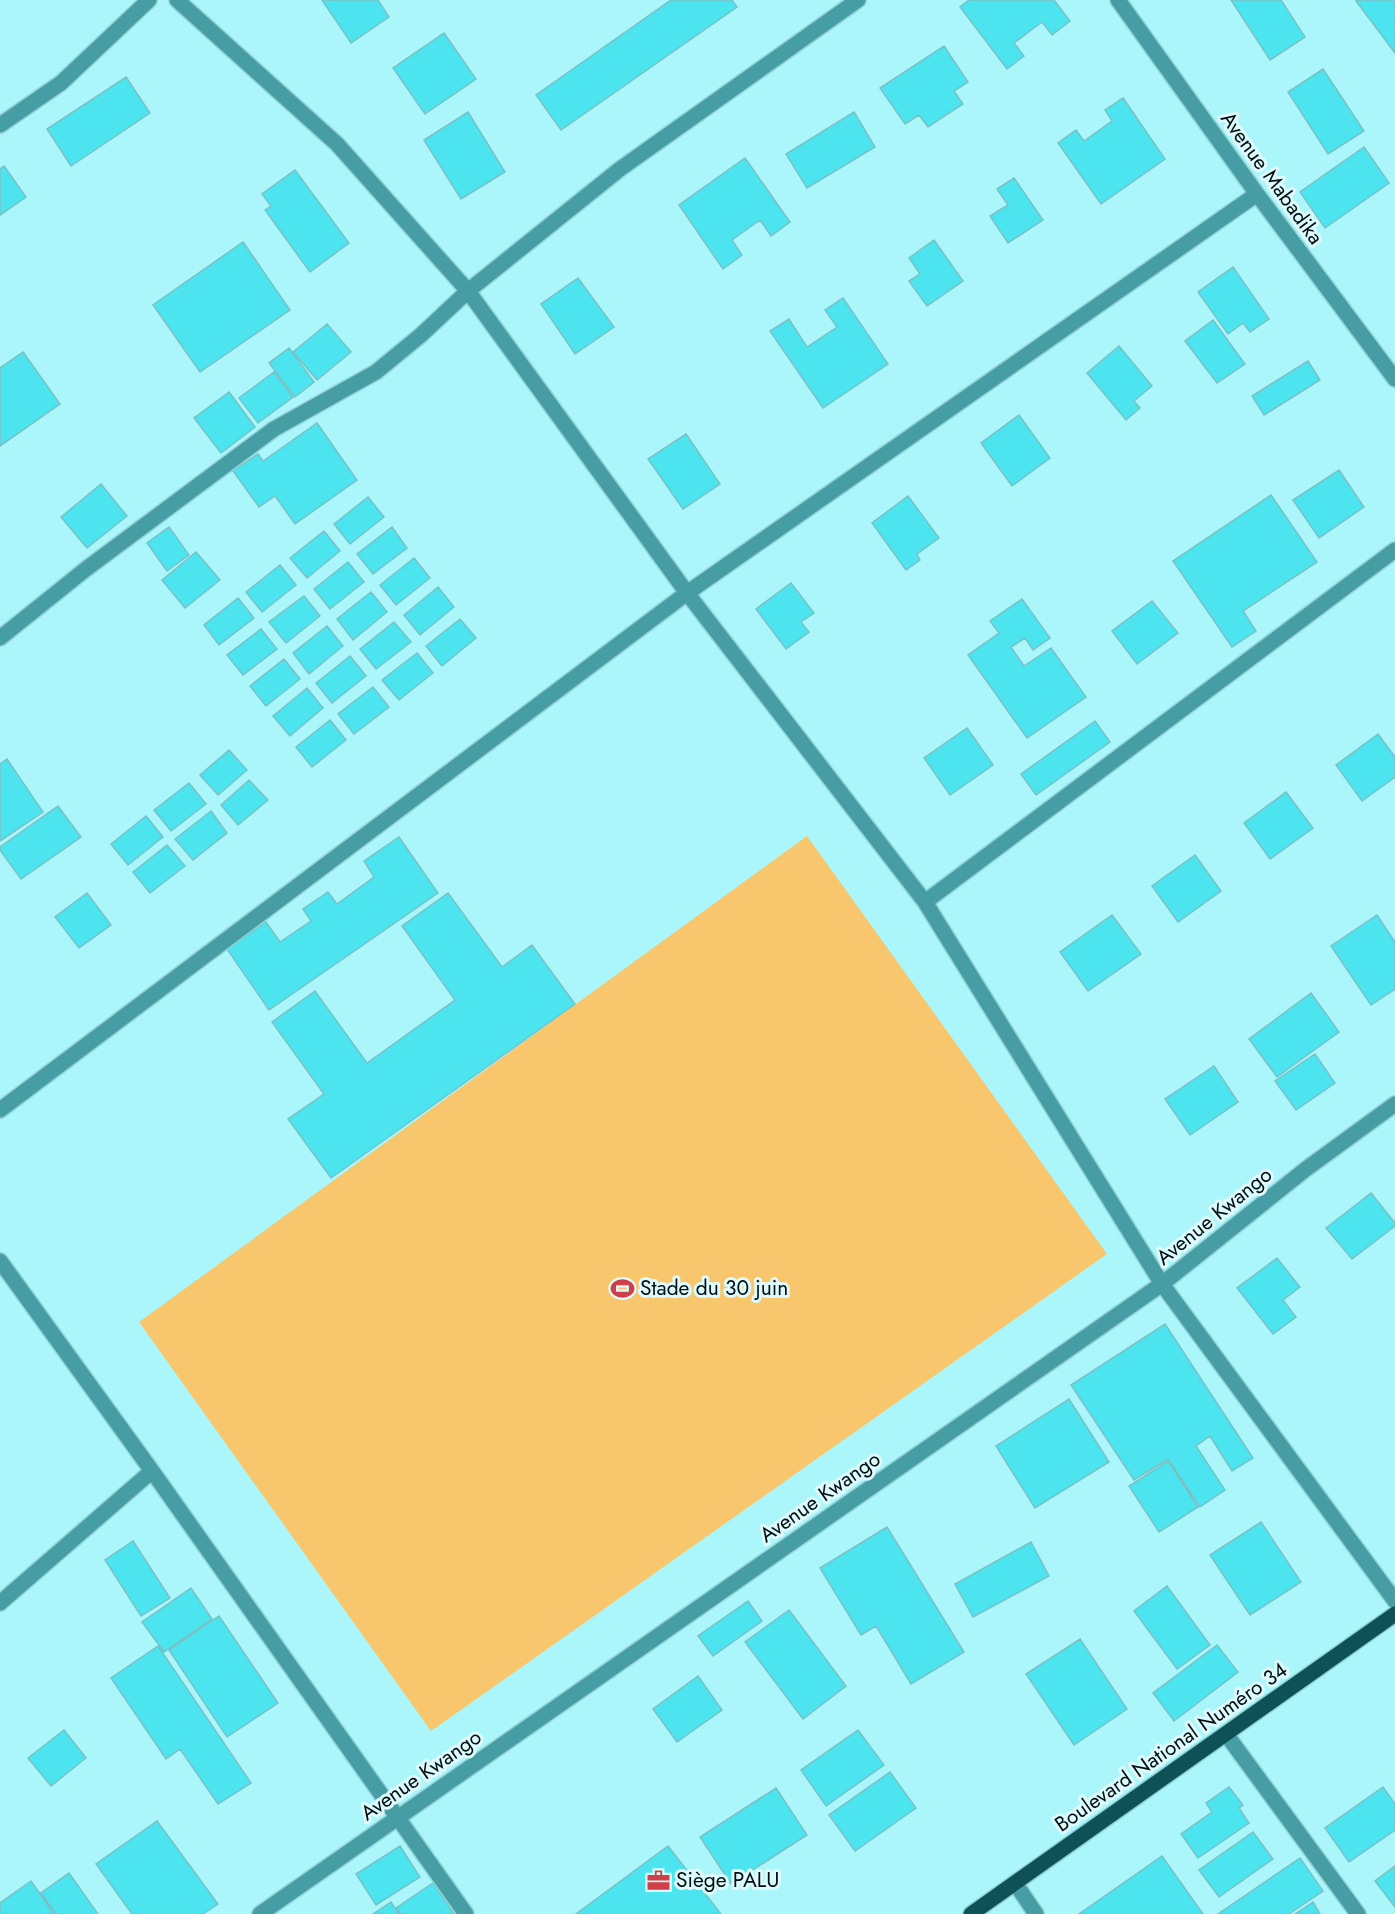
<svg xmlns="http://www.w3.org/2000/svg" width="1395" height="1914" viewBox="0 0 1395 1914" font-family="Jost,sans-serif">
<style>
.green{fill:#f8c76d}
.building{fill:#4ce4ee;stroke:#78c2c7;stroke-width:1.5}
.lines{fill:none;stroke-linecap:round;stroke-linejoin:round}
.minor-casing{stroke:#90d1d6;stroke-width:18}
.major-casing{stroke:#90d1d6;stroke-width:18}
.minor{stroke:#479da4;stroke-width:15}
.major{stroke:#0e5156;stroke-width:15}
.labels{text-anchor:middle;dominant-baseline:central;stroke-width:6;stroke-linejoin:round;paint-order:stroke}
.street-label{font-size:21px;fill:#000f11;stroke:#defafc}
.poi-label{font-size:21px;fill:#000f11;stroke:#defafc;text-anchor:start}
</style>
<rect width="100%" height="100%" fill="#abf6fb"/>
<!-- green -->
<path class="green" d="M 807,836 L 1107,1254 L 431,1731 L 139,1322 Z"/>
<!-- building -->
<path class="building" d="M 322,0 L 378,0 L 389,17 L 351,43 Z
M 671,0 L 732,0 L 737,7 L 561,130 L 536,95 Z
M 969,0 L 1054,0 L 1070,21 L 1052,35 L 1042,22 L 1014,43 L 1024,56 L 1007,69 L 960,7 Z
M 1231,0 L 1281,0 L 1305,37 L 1270,60 Z
M 1358,0 L 1395,0 L 1395,53 L 1356,1 Z
M 444,33 L 476,79 L 425,114 L 393,68 Z
M 944,46 L 968,82 L 954,91 L 963,104 L 928,127 L 919,115 L 905,124 L 880,88 Z
M 1323,69 L 1364,131 L 1328,154 L 1288,92 Z
M 126,77 L 150,113 L 71,166 L 47,129 Z
M 1123,98 L 1165,159 L 1101,204 L 1058,143 L 1076,130 L 1084,141 L 1112,121 L 1105,110 Z
M 468,112 L 505,172 L 461,199 L 424,140 Z
M 854,112 L 875,147 L 807,188 L 786,154 Z
M 1364,147 L 1389,183 L 1325,228 L 1300,192 Z
M 745,158 L 790,222 L 771,236 L 760,220 L 732,240 L 742,255 L 723,269 L 679,205 Z
M 4,166 L 26,197 L 0,215 L 0,169 Z
M 295,170 L 349,243 L 310,272 L 265,210 L 271,206 L 262,194 Z
M 1014,178 L 1043,220 L 1008,243 L 990,216 L 1008,205 L 997,189 Z
M 934,240 L 963,281 L 927,306 L 909,281 L 920,274 L 909,258 Z
M 243,242 L 290,310 L 200,372 L 153,305 Z
M 1233,267 L 1269,319 L 1250,332 L 1243,323 L 1228,334 L 1198,292 Z
M 578,278 L 614,327 L 575,354 L 541,304 Z
M 843,298 L 888,364 L 823,408 L 770,331 L 789,319 L 807,347 L 837,327 L 825,310 Z
M 1213,320 L 1245,364 L 1217,383 L 1185,341 Z
M 327,324 L 351,352 L 317,380 L 293,352 Z
M 1119,346 L 1152,386 L 1134,401 L 1140,408 L 1126,420 L 1087,373 Z
M 289,348 L 314,382 L 295,397 L 269,363 Z
M 23,352 L 60,404 L 0,446 L 0,368 Z
M 1308,361 L 1320,380 L 1264,415 L 1252,396 Z
M 274,372 L 293,397 L 258,423 L 239,398 Z
M 229,392 L 255,427 L 221,453 L 194,418 Z
M 1019,415 L 1050,458 L 1012,486 L 981,443 Z
M 317,423 L 357,480 L 295,524 L 275,496 L 259,507 L 233,471 L 258,454 L 263,461 Z
M 686,434 L 720,484 L 683,509 L 648,459 Z
M 1339,470 L 1364,507 L 1319,538 L 1293,500 Z
M 101,484 L 127,516 L 87,548 L 61,517 Z
M 1271,495 L 1317,562 L 1243,611 L 1256,631 L 1232,647 L 1173,561 Z
M 908,496 L 939,538 L 917,554 L 920,560 L 906,570 L 872,523 Z
M 368,497 L 384,517 L 350,544 L 334,524 Z
M 169,527 L 189,555 L 167,571 L 147,543 Z
M 392,527 L 407,548 L 373,574 L 357,554 Z
M 324,531 L 340,551 L 307,578 L 290,558 Z
M 196,552 L 220,580 L 185,608 L 162,580 Z
M 414,558 L 430,578 L 396,605 L 380,585 Z
M 348,562 L 364,582 L 330,609 L 314,589 Z
M 280,565 L 296,585 L 262,612 L 246,592 Z
M 791,583 L 814,613 L 801,622 L 809,632 L 786,649 L 756,609 Z
M 438,587 L 454,607 L 420,635 L 404,615 Z
M 371,592 L 387,612 L 353,640 L 337,619 Z
M 304,596 L 320,616 L 286,643 L 269,622 Z
M 238,598 L 254,618 L 219,645 L 204,625 Z
M 1022,599 L 1050,638 L 1033,650 L 1025,638 L 1011,647 L 1024,666 L 1051,648 L 1086,697 L 1027,738 L 968,655 L 999,633 L 990,621 Z
M 1152,601 L 1178,633 L 1137,664 L 1112,631 Z
M 460,619 L 476,638 L 442,666 L 426,646 Z
M 394,622 L 411,642 L 376,669 L 360,649 Z
M 327,626 L 343,646 L 309,674 L 293,653 Z
M 261,629 L 277,649 L 243,675 L 227,655 Z
M 417,653 L 433,673 L 399,700 L 382,680 Z
M 350,656 L 366,676 L 332,703 L 316,683 Z
M 284,659 L 300,679 L 266,706 L 250,686 Z
M 373,687 L 389,707 L 354,734 L 338,714 Z
M 307,688 L 323,708 L 290,736 L 273,716 Z
M 330,720 L 346,740 L 312,767 L 296,747 Z
M 1095,721 L 1110,742 L 1036,795 L 1021,774 Z
M 967,728 L 993,765 L 950,795 L 924,758 Z
M 1378,734 L 1395,757 L 1395,777 L 1362,801 L 1336,765 Z
M 229,750 L 247,770 L 218,795 L 200,775 Z
M 7,759 L 43,812 L 0,841 L 0,764 Z
M 249,780 L 268,800 L 238,825 L 221,805 Z
M 189,783 L 206,804 L 171,831 L 154,810 Z
M 1286,792 L 1313,828 L 1270,859 L 1244,823 Z
M 58,806 L 81,837 L 21,879 L 0,850 L 0,847 Z
M 211,811 L 227,833 L 193,860 L 175,839 Z
M 146,816 L 163,837 L 128,865 L 111,844 Z
M 399,837 L 438,893 L 269,1010 L 227,949 L 266,922 L 280,942 L 311,921 L 303,909 L 328,892 L 337,904 L 374,877 L 364,861 Z
M 167,845 L 185,866 L 150,893 L 133,872 Z
M 1195,855 L 1221,891 L 1178,922 L 1152,886 Z
M 87,893 L 111,925 L 79,948 L 55,917 Z
M 448,893 L 502,967 L 532,945 L 575,1004 L 331,1178 L 288,1119 L 324,1094 L 272,1022 L 315,991 L 367,1063 L 455,1000 L 402,926 Z
M 1112,915 L 1141,954 L 1088,991 L 1060,952 Z
M 1377,915 L 1395,942 L 1395,989 L 1371,1005 L 1331,946 Z
M 1311,993 L 1339,1032 L 1277,1077 L 1249,1039 Z
M 1315,1054 L 1335,1083 L 1296,1110 L 1275,1081 Z
M 1214,1066 L 1238,1102 L 1190,1135 L 1165,1099 Z
M 1371,1193 L 1395,1223 L 1395,1226 L 1352,1259 L 1326,1228 Z
M 1277,1258 L 1300,1287 L 1283,1300 L 1296,1317 L 1273,1334 L 1237,1288 Z
M 1165,1324 L 1253,1458 L 1232,1471 L 1210,1436 L 1196,1446 L 1225,1490 L 1200,1507 L 1168,1459 L 1134,1480 L 1071,1385 Z
M 1069,1399 L 1109,1462 L 1035,1508 L 996,1446 Z
M 1168,1461 L 1198,1507 L 1159,1532 L 1129,1486 Z
M 1261,1522 L 1301,1582 L 1250,1615 L 1210,1555 Z
M 887,1527 L 964,1652 L 911,1684 L 876,1626 L 861,1635 L 820,1568 Z
M 133,1541 L 170,1598 L 141,1616 L 105,1560 Z
M 1031,1542 L 1049,1576 L 973,1617 L 955,1584 Z
M 1167,1586 L 1210,1645 L 1177,1669 L 1134,1611 Z
M 191,1588 L 212,1619 L 164,1652 L 142,1622 Z
M 748,1601 L 762,1621 L 713,1656 L 698,1636 Z
M 789,1610 L 846,1686 L 803,1719 L 745,1642 Z
M 219,1616 L 278,1703 L 227,1737 L 169,1650 Z
M 1080,1639 L 1127,1709 L 1074,1745 L 1026,1674 Z
M 1217,1645 L 1238,1672 L 1174,1721 L 1153,1693 Z
M 158,1646 L 251,1783 L 218,1804 L 180,1749 L 166,1759 L 111,1678 Z
M 698,1676 L 722,1710 L 677,1742 L 653,1709 Z
M 64,1730 L 86,1758 L 51,1786 L 28,1758 Z
M 858,1730 L 884,1765 L 826,1806 L 801,1770 Z
M 890,1772 L 916,1808 L 855,1851 L 829,1815 Z
M 1229,1787 L 1243,1805 L 1239,1808 L 1249,1823 L 1198,1858 L 1181,1834 L 1212,1812 L 1206,1803 Z
M 1383,1787 L 1395,1804 L 1395,1830 L 1349,1862 L 1325,1828 Z
M 776,1788 L 807,1835 L 731,1884 L 700,1837 Z
M 157,1821 L 218,1904 L 203,1914 L 132,1914 L 96,1864 Z
M 1253,1832 L 1273,1859 L 1219,1897 L 1199,1870 Z
M 400,1846 L 420,1877 L 376,1905 L 356,1874 Z
M 668,1846 L 721,1914 L 576,1914 Z
M 1162,1856 L 1203,1914 L 1079,1914 Z
M 1300,1858 L 1323,1891 L 1289,1914 L 1218,1914 Z
M 1395,1866 L 1395,1907 L 1375,1881 Z
M 69,1873 L 98,1914 L 56,1914 L 41,1893 Z
M 31,1881 L 54,1914 L 0,1914 L 0,1903 Z
M 433,1883 L 454,1914 L 401,1914 L 396,1908 Z
M 391,1902 L 399,1914 L 373,1914 Z
M 1313,1902 L 1320,1914 L 1295,1914 Z"/>
<g class="lines">
<defs>
<path id="minor" d="M 177,0 L 337,144 L 468,291 L 687,593 L 925,902 L 1162,1284 L 1395,1601
M 1118,0 L 1257,194 L 1395,379
M 0,125 L 61,83 L 149,0
M 0,638 L 86,569 L 274,429 L 376,372 L 421,335 L 468,291 L 620,169 L 858,0
M 925,902 L 1395,550
M 0,1110 L 687,593 L 1257,194
M 0,1261 L 152,1471 L 466,1914
M 0,1603 L 152,1471
M 1226,1734 L 1358,1914
M 1015,1883 L 1036,1914
M 260,1914 L 1162,1284 L 1306,1169 L 1395,1104"/>
<path id="major" d="M 971,1914 L 1395,1614"/>
</defs>
<!-- minor casing -->
<use href="#minor" class="minor-casing"/>
<!-- major casing -->
<use href="#major" class="major-casing"/>
<!-- minor -->
<use href="#minor" class="minor"/>
<!-- major -->
<use href="#major" class="major"/>
</g>
<!-- icons -->
<defs>
<symbol id="stadium-bare" viewBox="-9 -9 18 18"><path d="M0-5a6.5 5 0 1 0 0 10a6.5 5 0 1 0 0-10ZM-3.5-1.8h7v3.6h-7Z" fill="#cf3f48" stroke="#defafc" stroke-width="2.5" paint-order="stroke"/></symbol>
<symbol id="office-bare" viewBox="-9 -9 18 18"><path d="M-6-3h4V-5.5h4V-3h4V5H-6ZM-1-4.5V-3h2v-1.5ZM-6 0V1H6V0Z" fill="#cf3f48" stroke="#defafc" stroke-width="2.5" paint-order="stroke"/></symbol>
</defs>
<g fill-rule="evenodd">
<use href="#stadium-bare" x="606" y="1272" width="33" height="33"/>
<use href="#office-bare" x="642" y="1864" width="33" height="33"/>
</g>
<g class="labels">
<!-- street labels -->
<g class="street-label">
<text transform="translate(1272 178) rotate(54)">Avenue Mabadika</text>
<text transform="translate(1214 1216) rotate(-39)">Avenue Kwango</text>
<text transform="translate(820 1497) rotate(-35)">Avenue Kwango</text>
<text transform="translate(1171 1747) rotate(-35)">Boulevard National Numéro 34</text>
<text transform="translate(421 1775) rotate(-35)">Avenue Kwango</text>
</g>
<!-- poi labels -->
<g class="poi-label">
<text x="640" y="1288">Stade du 30 juin</text>
<text x="676" y="1880">Siège PALU</text>
</g>
</g>
</svg>
